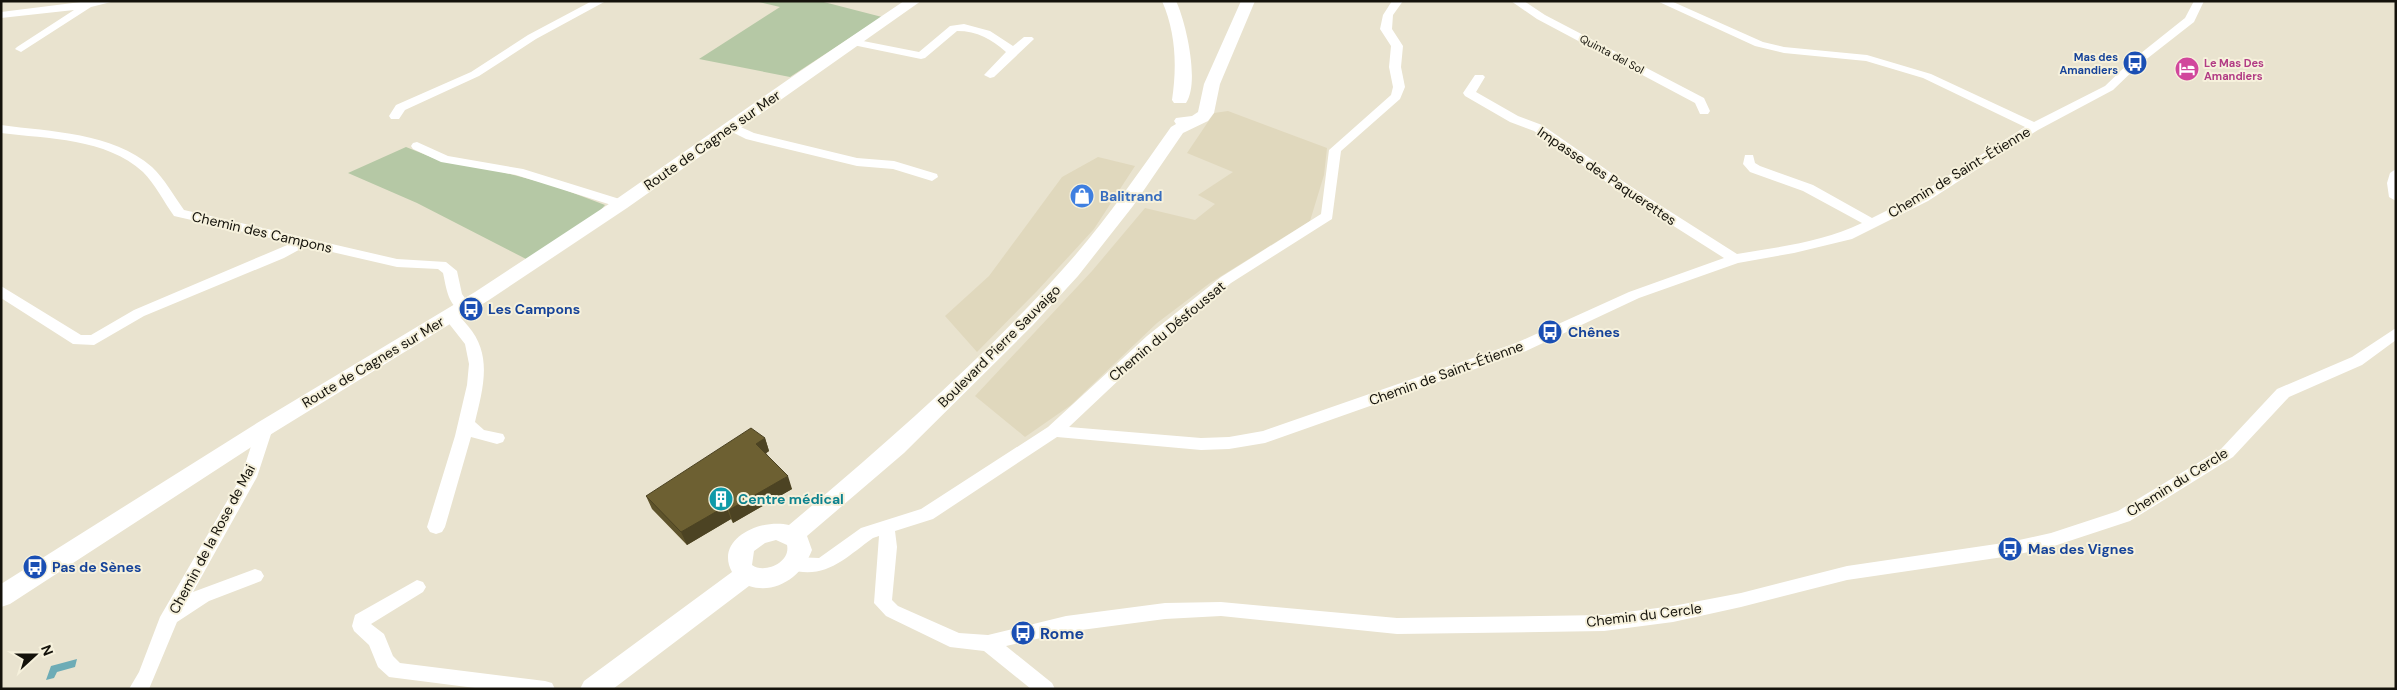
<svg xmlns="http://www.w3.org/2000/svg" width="2397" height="690" viewBox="0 0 2397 690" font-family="'DM Sans',sans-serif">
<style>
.built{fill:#e0d8bd}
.green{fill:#b5c8a5}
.water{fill:#6dacb6}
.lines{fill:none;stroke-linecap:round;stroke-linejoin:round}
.street{fill:#fff;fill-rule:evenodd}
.secondary{fill:#fff;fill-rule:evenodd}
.wall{fill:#5e532b}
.shaded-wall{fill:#4c4323}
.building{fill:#6d6032;stroke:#4c4323}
.labels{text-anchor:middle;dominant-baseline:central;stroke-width:4;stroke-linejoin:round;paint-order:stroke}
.far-street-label{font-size:11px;fill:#14120b;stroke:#f6f1dc}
.far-transit-label{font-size:11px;font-weight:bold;fill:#164399;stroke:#f6f1dc;text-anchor:end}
.far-hotel-label{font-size:11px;font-weight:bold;fill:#b23c85;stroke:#f6f1dc;text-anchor:start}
.street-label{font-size:14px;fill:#14120b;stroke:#f6f1dc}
.shop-label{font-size:14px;font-weight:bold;fill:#366cbe;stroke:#f6f1dc;text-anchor:start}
.transit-label{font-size:14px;font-weight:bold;fill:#164399;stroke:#f6f1dc;text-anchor:start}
.culture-label{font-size:14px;font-weight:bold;fill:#0d838f;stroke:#f6f1dc;text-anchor:start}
.near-transit-label{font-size:16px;font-weight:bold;fill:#164399;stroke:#f6f1dc;text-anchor:start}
</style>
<rect width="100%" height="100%" fill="#e9e3cf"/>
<!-- built -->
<path class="built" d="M 1228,111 L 1327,148 L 1324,175 L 1310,221 L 1210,283 L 1157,323 L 1071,405 L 1025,437 L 975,396 L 1092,271 L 1145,208 L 1195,220 L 1215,204 L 1198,195 L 1233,172 L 1187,153 L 1214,113 Z
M 1098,157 L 1135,166 L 1094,229 L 1037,291 L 977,352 L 945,316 L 989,276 L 1062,177 Z"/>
<!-- green -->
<path class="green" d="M 755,1 L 820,1 L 882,17 L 790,77 L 699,59 L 780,7 Z
M 406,147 L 441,161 L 498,171 L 552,185 L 605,205 L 599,212 L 528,260 L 417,203 L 348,173 Z"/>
<!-- water -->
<path class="water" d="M 77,659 L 75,667 L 57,672 L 54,678 L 46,680 L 51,666 Z"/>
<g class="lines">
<!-- street -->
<path class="street" d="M 89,1 L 115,1 L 91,7 L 21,52 L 15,49 L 17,47 L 74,10 L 1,18 L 1,12 Z
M 592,1 L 606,1 L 536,39 L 479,76 L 405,110 L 399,119 L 391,119 L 389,116 L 396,105 L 471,72 L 528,35 Z
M 1392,1 L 1403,1 L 1393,15 L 1392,29 L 1403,46 L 1401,67 L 1405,87 L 1400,99 L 1341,151 L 1332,219 L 1231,283 L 1157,344 L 1069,427 L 1201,438 L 1229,437 L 1263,431 L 1516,343 L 1629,292 L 1724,258 L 1620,192 L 1534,131 L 1510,122 L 1465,96 L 1463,93 L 1475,75 L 1483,75 L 1485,77 L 1476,92 L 1518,116 L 1542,125 L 1630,186 L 1737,254 C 1779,247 1823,242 1862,223 L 1803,191 L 1750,172 L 1743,164 L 1745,155 L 1753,155 L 1755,163 L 1760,166 L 1813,185 L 1872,218 L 1918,195 L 2025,127 L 1923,78 L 1866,61 L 1784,53 L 1755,46 L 1657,1 L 1671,1 L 1763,42 L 1784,47 L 1867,55 L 1931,74 L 2034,122 L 2105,86 L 2131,61 L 2185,18 L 2194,1 L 2204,1 L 2194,22 L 2139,65 L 2113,90 L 2038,130 L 1928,201 L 1852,239 L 1794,253 L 1738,263 L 1639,298 L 1526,351 L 1265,443 L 1229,449 L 1201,450 L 1057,437 L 933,519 L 895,531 L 897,547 L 892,600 L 898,606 L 959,633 L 988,635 L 1066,616 L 1165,603 L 1221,602 L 1397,618 L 1604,615 L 1673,606 L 1741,593 L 1847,566 L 2010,542 L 2051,533 L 2118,511 L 2221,449 L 2277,389 L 2352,357 L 2396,328 L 2396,340 L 2362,365 L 2289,397 L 2233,457 L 2130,521 L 2051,547 L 2010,556 L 1847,580 L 1741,607 L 1673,622 L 1604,631 L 1397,634 L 1221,616 L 1165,619 L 1066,632 L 1006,646 L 1052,683 L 1055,689 L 1031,689 L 984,651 L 950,647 L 886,616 L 874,603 L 879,536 L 873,538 C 845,558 825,581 788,569 L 785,564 L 788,559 L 794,557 L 819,558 L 861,528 L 921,509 L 1048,427 L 1147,336 L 1221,277 L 1321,214 L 1329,150 L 1391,95 L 1393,87 L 1389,67 L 1391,46 L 1380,29 L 1383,15 Z
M 1511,1 L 1524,1 L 1545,15 L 1704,98 L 1710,111 L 1708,114 L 1700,114 L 1695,103 L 1537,19 Z
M 964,24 L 990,31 L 1013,46 L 1024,37 L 1032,37 L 1034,39 L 994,77 L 990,78 L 984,75 L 1006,52 C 991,39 978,31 957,31 L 925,58 L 921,59 L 853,45 L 847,42 L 853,39 L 919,52 L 950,26 Z
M 732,123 L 754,133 L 857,158 L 894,161 L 937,174 L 938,177 L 932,181 L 893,169 L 857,166 L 746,139 L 728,130 L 726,127 Z
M 1,125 C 51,132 112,132 152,167 C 164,178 174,196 184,210 L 397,259 L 446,262 L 457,271 L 462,294 L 471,307 L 464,312 C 448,308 446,286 443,273 L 438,269 L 397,267 L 306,246 L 284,258 L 144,316 L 94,345 L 73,344 L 1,298 L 1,286 L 81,335 L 91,335 L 134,310 L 292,243 L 174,216 C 164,202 155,184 143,172 C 106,138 48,139 1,133 Z
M 417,142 L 448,156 L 523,169 L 626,201 L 628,204 L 621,208 L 516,175 L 441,162 L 413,149 L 411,146 L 413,143 Z
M 2396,169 L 2396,201 L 2389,197 L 2387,183 L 2390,173 Z
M 450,311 C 458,313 463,320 468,326 C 493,355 483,388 475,422 L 484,430 L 503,434 L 505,438 L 503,442 L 497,444 L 471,437 L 445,527 L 442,532 L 436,534 L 430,532 L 427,527 L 455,436 L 467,385 L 469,364 L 465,344 L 443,316 Z
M 265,422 L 271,424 L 273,428 L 257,477 L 193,592 L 255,569 L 261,571 L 264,576 L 261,581 L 209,601 L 177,622 L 149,689 L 129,689 L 139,672 L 160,617 L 241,477 L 257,428 L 259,424 Z
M 417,580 L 423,582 L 426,587 L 423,592 L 371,624 L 384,634 L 393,656 L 400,663 L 545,681 L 552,683 L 555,689 L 483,689 L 389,677 L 378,667 L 369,645 L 354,631 L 352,626 L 355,615 Z"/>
<!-- secondary -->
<path class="secondary" d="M 904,1 L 921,1 L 627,208 L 489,300 L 273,433 L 10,604 L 1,607 L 1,584 L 257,423 L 475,292 L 615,200 L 799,72 Z
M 1162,1 L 1176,1 C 1186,22 1200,83 1186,103 L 1174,103 L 1172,100 C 1177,66 1176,33 1162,1 Z
M 1241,1 L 1255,1 L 1220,84 L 1214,113 L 1208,121 L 1183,133 L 1133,206 L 1078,276 L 1033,325 L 904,453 L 807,536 L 812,550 C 803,575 777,595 749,586 L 613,689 L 580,689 L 584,681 L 732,572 C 714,539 761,518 789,525 C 884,445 980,362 1063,269 C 1103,225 1137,175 1171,127 L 1176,124 L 1174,121 L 1176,118 L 1192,116 L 1198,112 L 1204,84 ZM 776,540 L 787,545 C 791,563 764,574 752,565 L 754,551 L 765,543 Z"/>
</g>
<!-- wall -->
<path class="wall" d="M 765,438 L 769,451 L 766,453 L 792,489 L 733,523 L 731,519 L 687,545 L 652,509 L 646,496 Z"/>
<!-- shaded-wall -->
<path class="shaded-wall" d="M 765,438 L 769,451 L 761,457 L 756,444 Z
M 788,476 L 792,489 L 733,523 L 729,510 Z
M 726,506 L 731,519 L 687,545 L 681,532 Z"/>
<!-- building -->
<path class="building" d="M 751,428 L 765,438 L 756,444 L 788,476 L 729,510 L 726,506 L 681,532 L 646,496 Z"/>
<!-- icons -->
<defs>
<symbol id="bus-disc" viewBox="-11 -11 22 22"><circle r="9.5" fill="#1a4fb4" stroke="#f6f1dc"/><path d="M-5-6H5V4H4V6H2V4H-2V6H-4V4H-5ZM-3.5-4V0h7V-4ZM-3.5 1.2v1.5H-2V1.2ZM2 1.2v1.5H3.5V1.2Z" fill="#fff"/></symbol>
<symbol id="hotel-disc" viewBox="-11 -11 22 22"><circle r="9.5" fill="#d1479c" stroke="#f6f1dc"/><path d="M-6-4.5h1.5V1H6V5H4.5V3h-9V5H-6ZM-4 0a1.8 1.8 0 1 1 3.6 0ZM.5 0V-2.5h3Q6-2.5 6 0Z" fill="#fff"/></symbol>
<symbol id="shop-disc" viewBox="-11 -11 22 22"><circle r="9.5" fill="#3f7fe0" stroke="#f6f1dc"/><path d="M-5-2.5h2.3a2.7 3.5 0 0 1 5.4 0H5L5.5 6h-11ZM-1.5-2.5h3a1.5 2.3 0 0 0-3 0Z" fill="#fff"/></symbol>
<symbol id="building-disc" viewBox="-11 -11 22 22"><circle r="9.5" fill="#0f9aa8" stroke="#f6f1dc"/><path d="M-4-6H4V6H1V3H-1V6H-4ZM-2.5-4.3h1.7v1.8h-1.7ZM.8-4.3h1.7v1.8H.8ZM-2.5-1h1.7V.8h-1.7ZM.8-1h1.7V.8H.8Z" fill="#fff"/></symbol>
</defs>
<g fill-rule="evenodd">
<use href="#bus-disc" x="2121" y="49" width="28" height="28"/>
<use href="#hotel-disc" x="2173" y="55" width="28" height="28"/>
<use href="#shop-disc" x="1068" y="182" width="28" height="28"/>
<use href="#bus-disc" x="457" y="295" width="28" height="28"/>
<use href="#bus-disc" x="1536" y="318" width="28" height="28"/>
<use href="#building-disc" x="707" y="485" width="28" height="28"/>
<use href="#bus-disc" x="1996" y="535" width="28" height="28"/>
<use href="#bus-disc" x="21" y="553" width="28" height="28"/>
<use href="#bus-disc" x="1009" y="619" width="28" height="28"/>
</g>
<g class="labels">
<!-- far-street labels -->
<g class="far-street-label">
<text transform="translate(1612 54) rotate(28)">Quinta del Sol</text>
</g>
<!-- far-transit labels -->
<g class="far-transit-label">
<text x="2118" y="57">Mas des<tspan x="2118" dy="13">Amandiers</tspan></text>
</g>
<!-- far-hotel labels -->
<g class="far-hotel-label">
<text x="2204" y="63">Le Mas Des<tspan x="2204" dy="13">Amandiers</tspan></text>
</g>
<!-- street labels -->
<g class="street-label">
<text transform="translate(712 140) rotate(-35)">Route de Cagnes sur Mer</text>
<text transform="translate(1959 172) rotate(-31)">Chemin de Saint-Étienne</text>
<text transform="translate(1607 176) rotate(34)">Impasse des Paquerettes</text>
<text transform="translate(262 232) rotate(13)">Chemin des Campons</text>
<text transform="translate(1167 331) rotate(-40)">Chemin du Désfoussat</text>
<text transform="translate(999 346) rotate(-45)">Boulevard Pierre Sauvaigo</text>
<text transform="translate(373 362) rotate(-31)">Route de Cagnes sur Mer</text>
<text transform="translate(1446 373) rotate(-20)">Chemin de Saint-Étienne</text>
<text transform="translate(2177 482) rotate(-32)">Chemin du Cercle</text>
<text transform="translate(212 539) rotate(-62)">Chemin de la Rose de Mai</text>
<text transform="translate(1644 615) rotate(-7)">Chemin du Cercle</text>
</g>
<!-- shop labels -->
<g class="shop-label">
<text x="1100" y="196">Balitrand</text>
</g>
<!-- transit labels -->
<g class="transit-label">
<text x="488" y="309">Les Campons</text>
<text x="1568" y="332">Chênes</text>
<text x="2028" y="549">Mas des Vignes</text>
<text x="52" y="567">Pas de Sènes</text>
</g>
<!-- culture labels -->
<g class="culture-label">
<text x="738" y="499">Centre médical</text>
</g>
<!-- near-transit labels -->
<g class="near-transit-label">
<text x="1040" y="633">Rome</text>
</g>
</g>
<!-- border -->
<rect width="2397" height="690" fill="none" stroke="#14120b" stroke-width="5"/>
<!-- north arrow -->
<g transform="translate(35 655) rotate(69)" stroke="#f6f1dc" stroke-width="4" paint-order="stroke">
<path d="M0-4L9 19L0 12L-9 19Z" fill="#14120b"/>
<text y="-8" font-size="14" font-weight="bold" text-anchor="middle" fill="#14120b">N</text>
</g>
</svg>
